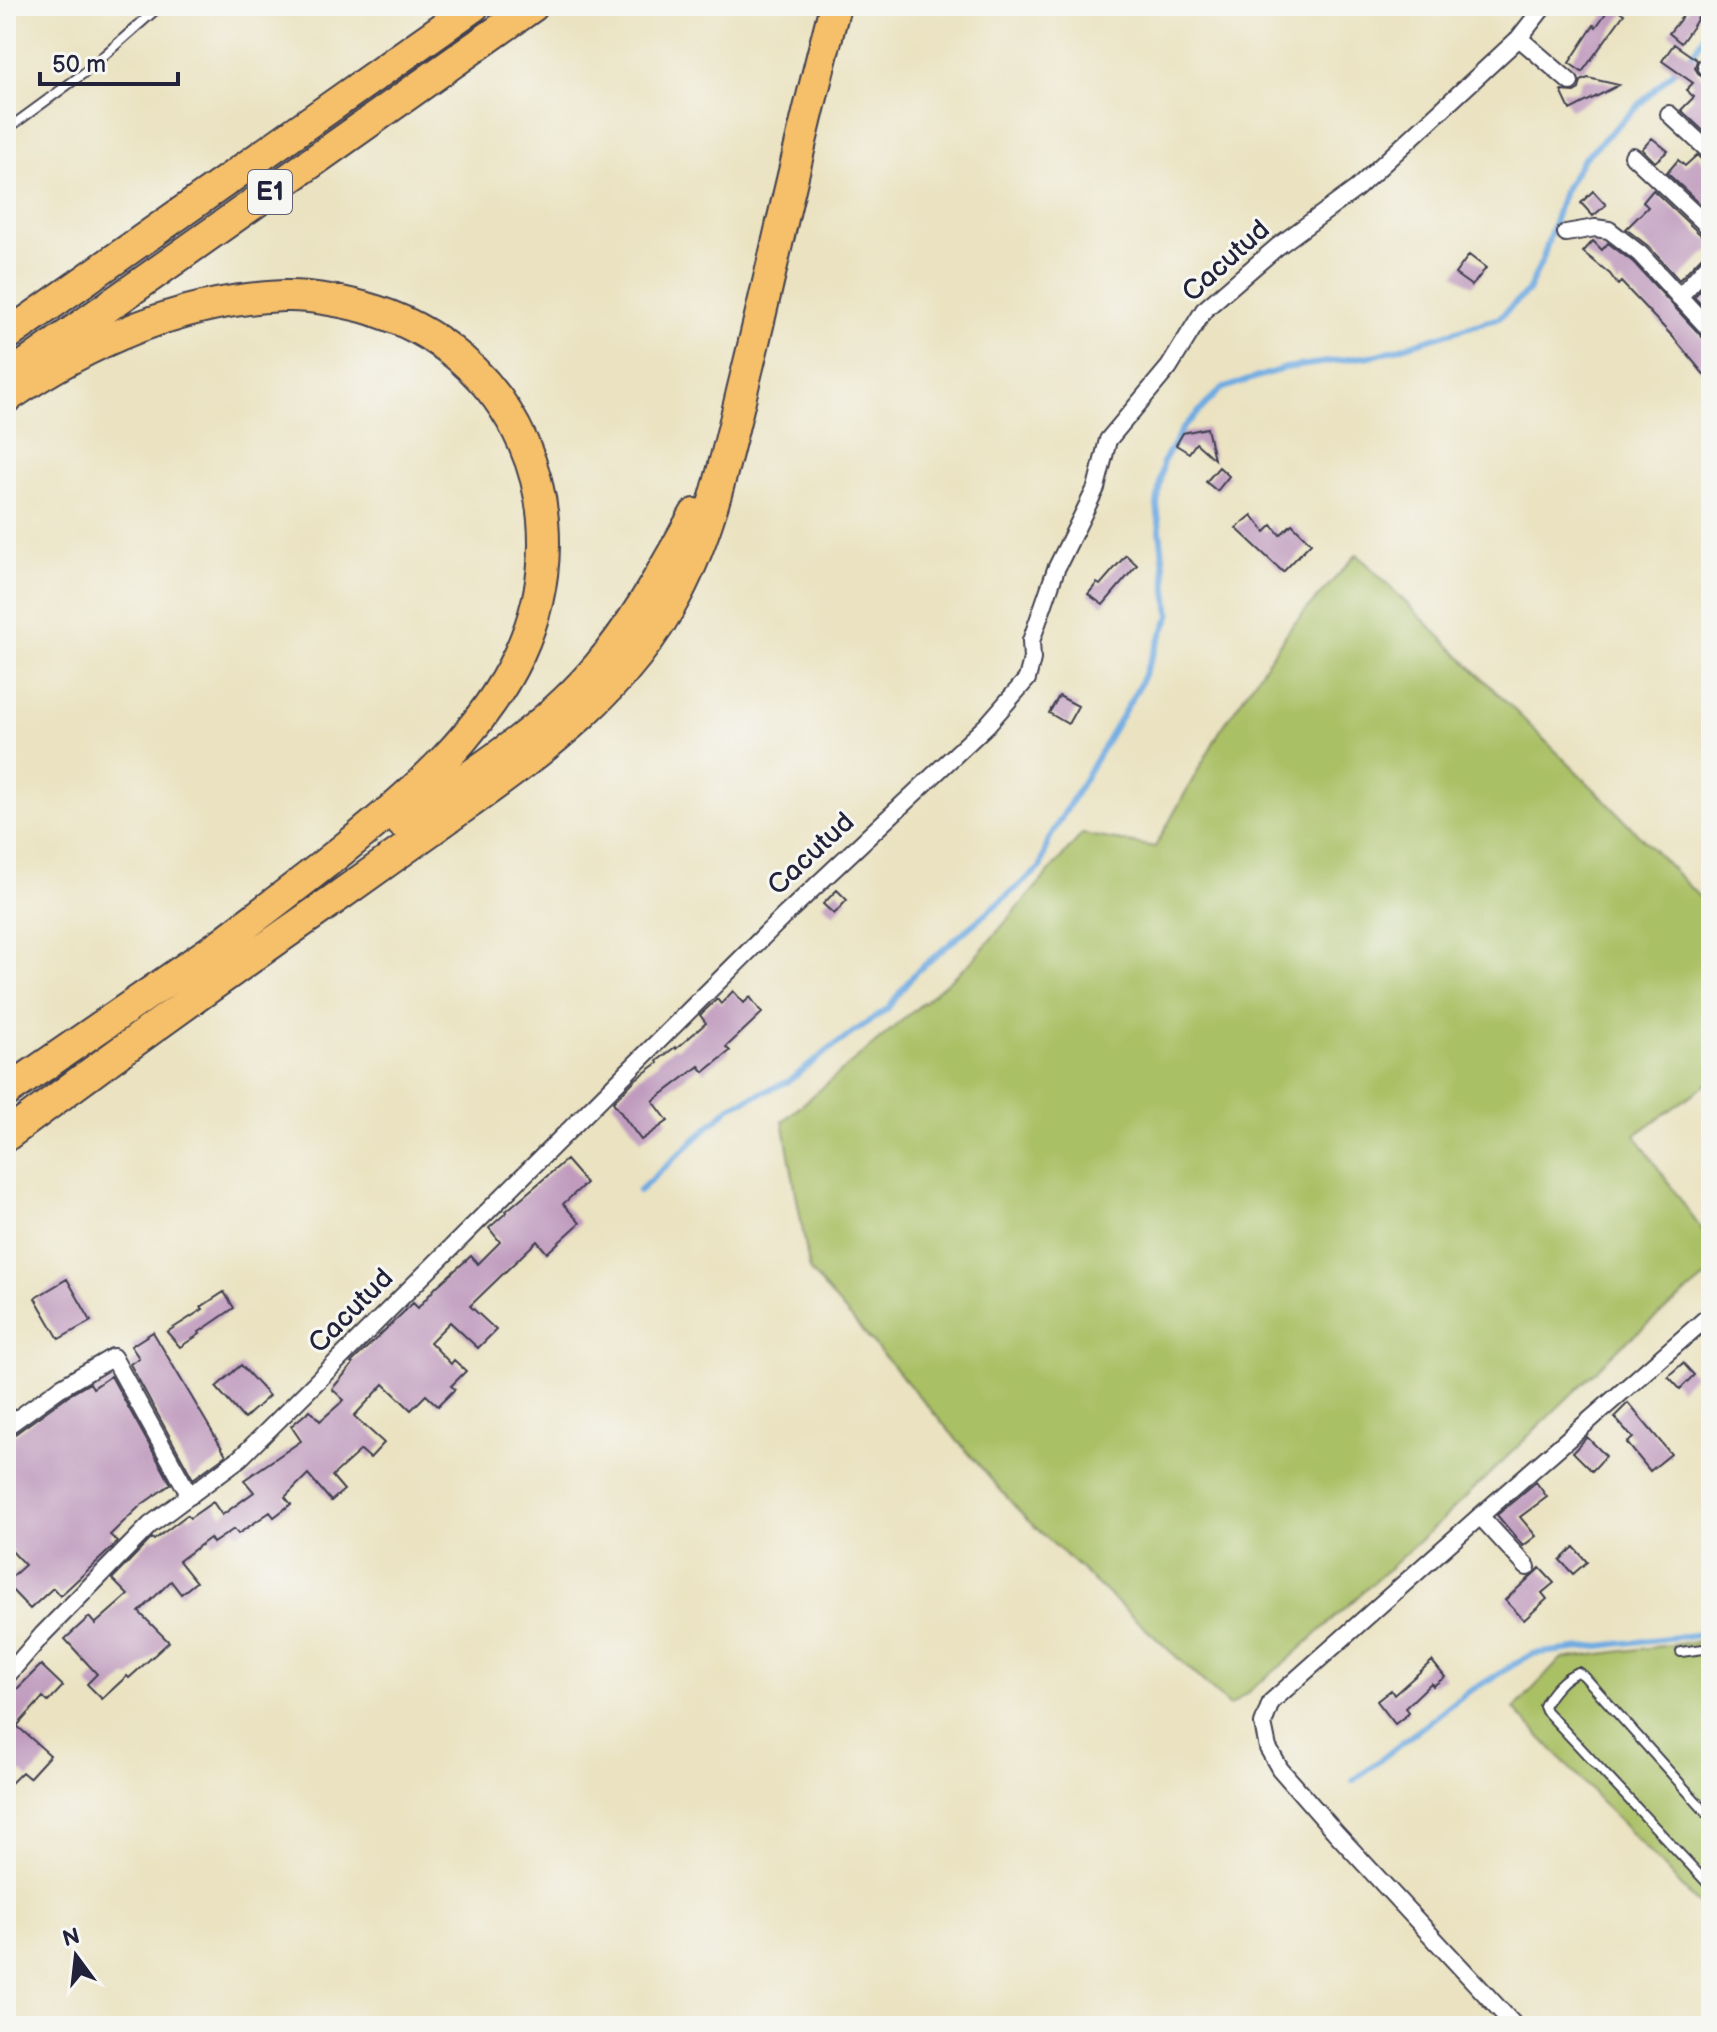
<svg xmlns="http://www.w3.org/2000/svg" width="1717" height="2032" viewBox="0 0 1717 2032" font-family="'Balsamiq Sans',sans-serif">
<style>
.green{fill:#aac065;stroke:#667150;stroke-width:2}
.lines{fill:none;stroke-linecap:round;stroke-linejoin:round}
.stream{stroke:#70abe1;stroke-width:6}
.building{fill:#c09bbe}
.service-casing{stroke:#403f4f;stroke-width:12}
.minor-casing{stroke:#403f4f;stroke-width:20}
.motorway-casing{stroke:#403f4f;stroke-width:34}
.service{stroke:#fff;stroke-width:8}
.minor{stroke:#fff;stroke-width:16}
.motorway{stroke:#f6c06b;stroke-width:30}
.labels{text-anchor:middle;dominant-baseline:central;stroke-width:6;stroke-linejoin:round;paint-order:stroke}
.shield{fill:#f6f6f2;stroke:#626272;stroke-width:2}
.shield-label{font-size:26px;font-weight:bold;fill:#22223b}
.street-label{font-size:28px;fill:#22223b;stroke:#f6f6f2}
</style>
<rect width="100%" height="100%" fill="#f6f6f2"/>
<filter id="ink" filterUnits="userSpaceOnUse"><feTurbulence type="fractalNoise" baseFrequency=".0125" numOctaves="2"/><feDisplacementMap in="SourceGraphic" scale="16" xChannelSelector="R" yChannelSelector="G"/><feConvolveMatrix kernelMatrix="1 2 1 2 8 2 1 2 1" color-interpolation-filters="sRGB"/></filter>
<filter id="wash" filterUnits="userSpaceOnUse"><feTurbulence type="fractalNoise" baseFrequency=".006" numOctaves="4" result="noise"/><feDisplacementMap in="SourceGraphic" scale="32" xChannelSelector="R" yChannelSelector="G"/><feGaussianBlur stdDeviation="1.8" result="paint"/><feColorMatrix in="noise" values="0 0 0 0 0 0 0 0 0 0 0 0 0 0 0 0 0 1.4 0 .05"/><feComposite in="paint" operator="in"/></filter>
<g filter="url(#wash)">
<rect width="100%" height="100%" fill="#eae2c0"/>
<!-- green -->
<path class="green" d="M 1357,554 L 1599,794 L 1711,909 L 1711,1081 L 1635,1135 L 1711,1243 L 1711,1273 L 1622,1345 L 1441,1521 L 1287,1661 L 1230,1706 L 1025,1518 L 810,1271 L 783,1121 L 971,962 L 1082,834 L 1155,847 L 1220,731 L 1291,627 Z
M 1711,1640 L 1711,1918 L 1514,1709 L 1561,1659 Z"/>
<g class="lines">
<!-- stream -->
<path class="stream" d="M 1686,60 L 1693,54 L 1711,23
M 639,1191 L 730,1107 L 789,1081 L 831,1048 L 887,1009 L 915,973 L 1040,868 L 1049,839 L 1138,688 L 1170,616 L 1157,505 L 1163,462 L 1182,429 L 1221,389 L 1285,368 L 1377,355 L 1499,318 L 1528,291 L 1543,258 L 1564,191 L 1582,160 L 1678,67
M 1353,1781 L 1465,1694 L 1532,1654 L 1711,1633"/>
</g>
<g id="blocks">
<!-- building -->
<path class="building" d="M 1611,6 L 1624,14 L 1582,72 L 1569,63 L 1594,25 L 1596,27 Z
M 1691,6 L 1705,6 L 1693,26 L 1681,43 L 1669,33 Z
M 1674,44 L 1697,60 L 1695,68 L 1698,73 L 1704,79 L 1711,82 L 1711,138 L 1681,110 L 1694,97 L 1686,90 L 1693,83 L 1662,61 Z
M 1588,78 L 1619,85 L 1570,110 L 1561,91 L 1574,92 L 1579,89 L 1581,81 Z
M 1652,138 L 1668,151 L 1655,162 L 1642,149 Z
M 1697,155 L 1704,162 L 1711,164 L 1711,214 L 1667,173 L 1678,160 L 1685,166 Z
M 1653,190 L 1703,237 L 1711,240 L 1711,251 L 1703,255 L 1679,280 L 1648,246 L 1626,229 L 1648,207 L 1643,202 Z
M 1593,191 L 1606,205 L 1593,216 L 1581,203 Z
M 1593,241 L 1602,250 L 1608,243 L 1633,262 L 1703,338 L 1711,342 L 1711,383 L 1673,337 L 1621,282 L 1618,285 L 1610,274 L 1583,252 Z
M 1469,255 L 1486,268 L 1472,286 L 1455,274 Z
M 1711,278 L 1711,315 L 1694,297 Z
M 1207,428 L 1214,459 L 1196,443 L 1189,453 L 1176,445 L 1183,433 Z
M 1219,467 L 1229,476 L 1217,491 L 1206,482 Z
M 1252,515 L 1265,532 L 1272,525 L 1280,535 L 1292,524 L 1311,543 L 1283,572 L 1236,528 Z
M 1126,555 L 1137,565 L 1103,605 L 1088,594 L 1097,583 L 1100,585 Z
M 1059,696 L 1078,706 L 1068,724 L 1049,713 Z
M 837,890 L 847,900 L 834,914 L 823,904 Z
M 733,991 L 744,1003 L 750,997 L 762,1013 L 726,1047 L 730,1051 L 704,1072 L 699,1066 L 653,1101 L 668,1121 L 641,1140 L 613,1102 L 636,1079 L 658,1063 L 657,1061 L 675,1047 L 676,1049 L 706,1023 L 700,1015 L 717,999 L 721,1004 Z
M 566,1160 L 586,1183 L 563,1204 L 580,1223 L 547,1253 L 537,1241 L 470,1306 L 496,1330 L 478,1348 L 450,1322 L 430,1342 L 451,1364 L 454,1360 L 466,1371 L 451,1386 L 455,1389 L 438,1406 L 426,1395 L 411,1410 L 384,1384 L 354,1416 L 384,1443 L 370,1458 L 361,1450 L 332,1476 L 344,1490 L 331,1501 L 308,1474 L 285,1497 L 291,1504 L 274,1517 L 270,1512 L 238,1534 L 234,1529 L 213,1543 L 210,1538 L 179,1561 L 196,1582 L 181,1594 L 171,1581 L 139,1612 L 169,1642 L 129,1678 L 127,1676 L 102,1699 L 87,1684 L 97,1674 L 65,1639 L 89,1617 L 95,1624 L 128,1595 L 112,1579 L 152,1538 L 154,1540 L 187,1515 L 190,1518 L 213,1502 L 222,1515 L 254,1492 L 244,1480 L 301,1441 L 291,1426 L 310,1410 L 320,1421 L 344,1400 L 332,1389 L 353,1364 L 351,1363 L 413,1303 L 418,1308 L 436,1287 L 471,1256 L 478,1264 L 500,1242 L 489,1228 L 507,1212 L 506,1211 Z
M 67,1279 L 91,1321 L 59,1339 L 35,1298 Z
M 224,1292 L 234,1308 L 199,1332 L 200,1334 L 180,1347 L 167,1332 L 203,1309 L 201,1307 Z
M 153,1332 L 226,1455 L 193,1479 L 130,1364 L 139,1358 L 131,1346 Z
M 1683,1363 L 1694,1375 L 1680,1389 L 1668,1376 Z
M 241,1365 L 269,1396 L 244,1419 L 216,1387 Z
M 111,1376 L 171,1484 L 141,1505 L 110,1535 L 118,1542 L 60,1596 L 53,1588 L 30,1609 L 6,1584 L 6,1582 L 25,1565 L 6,1545 L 6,1438 L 12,1436 L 66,1397 L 90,1383 L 93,1388 Z
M 1628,1403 L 1671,1454 L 1650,1471 L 1627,1443 L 1633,1438 L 1614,1417 Z
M 1587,1437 L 1606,1456 L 1592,1471 L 1573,1452 Z
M 1536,1482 L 1547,1497 L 1520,1517 L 1536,1536 L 1523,1546 L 1497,1515 Z
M 1574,1547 L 1587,1562 L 1573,1574 L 1560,1560 Z
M 1540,1568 L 1554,1583 L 1542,1593 L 1547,1599 L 1524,1620 L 1505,1600 Z
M 1432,1661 L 1445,1677 L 1433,1686 L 1431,1683 L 1405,1708 L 1409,1713 L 1395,1724 L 1377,1701 L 1391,1690 L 1394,1695 Z
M 41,1665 L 63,1686 L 48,1702 L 43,1697 L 17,1726 L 50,1755 L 29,1778 L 22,1772 L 6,1788 L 6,1700 Z"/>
</g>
</g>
<g filter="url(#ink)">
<use href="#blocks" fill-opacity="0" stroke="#403f4f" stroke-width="2"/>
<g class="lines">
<defs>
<path id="service" d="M 6,130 L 84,73 L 160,6
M 1681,1652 L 1711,1648
M 1711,1818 L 1584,1676 L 1578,1672 C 1565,1676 1550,1693 1544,1706 L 1546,1711 L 1711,1887"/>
<path id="minor" d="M 1519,38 L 1570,82
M 1706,66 L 1711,71
M 1669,114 L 1711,153
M 1633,156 L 1711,229
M 1566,233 L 1595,228 L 1609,230 L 1640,254 L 1711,331
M 1679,297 L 1711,262
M 6,1427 L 60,1388 L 113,1357 L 190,1496
M 1480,1516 L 1527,1567
M 6,1677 L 43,1634 L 150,1525 L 240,1458 L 786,914 L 987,725 L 1027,679 L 1032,659 L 1031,641 L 1046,598 L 1056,569 L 1096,488 L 1108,440 L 1169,367 L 1204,310 L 1277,247 L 1356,189 L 1519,38 L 1544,6
M 1515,2026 L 1336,1833 L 1280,1769 L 1268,1748 L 1263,1724 L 1271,1702 L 1480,1516 L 1711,1314"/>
<path id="motorway" d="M 6,336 L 474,6
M 21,368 L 533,6
M 6,398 C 88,342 182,300 283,296 C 310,295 336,300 363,307 C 516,349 585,512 519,654 C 481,735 414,792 346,847 C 304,881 261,913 218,946
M 402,823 C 470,775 545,730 599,665 C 638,619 665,566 695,514
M 6,1092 L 232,936
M 6,1136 C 109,1059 213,984 319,910 C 365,877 412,844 458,811 C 543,751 628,688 677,594 C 714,524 729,443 748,367 C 777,247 803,126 835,6"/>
</defs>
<!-- service casing -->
<use href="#service" class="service-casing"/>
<!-- minor casing -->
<use href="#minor" class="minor-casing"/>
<!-- motorway casing -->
<use href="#motorway" class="motorway-casing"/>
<!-- service -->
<use href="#service" class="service"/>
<!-- minor -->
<use href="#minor" class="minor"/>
<!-- motorway -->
<use href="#motorway" class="motorway"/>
</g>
</g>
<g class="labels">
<!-- shield labels -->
<rect class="shield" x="248" y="170" width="44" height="44" rx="6"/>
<g class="shield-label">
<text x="270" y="192">E1</text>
</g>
<!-- street labels -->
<g class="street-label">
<text transform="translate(1226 261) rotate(-42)">Cacutud</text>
<text transform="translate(811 854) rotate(-43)">Cacutud</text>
<text transform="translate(351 1311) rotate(-45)">Cacutud</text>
</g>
</g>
<!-- margin -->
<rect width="1717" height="2032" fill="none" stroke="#f6f6f2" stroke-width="32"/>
<!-- north arrow -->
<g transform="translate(76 1956) rotate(345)" stroke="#f6f6f2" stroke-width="6" paint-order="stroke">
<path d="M0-6L14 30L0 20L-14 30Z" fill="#22223b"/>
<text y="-12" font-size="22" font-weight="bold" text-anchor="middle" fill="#22223b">N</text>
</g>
<!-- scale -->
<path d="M40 72v12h138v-12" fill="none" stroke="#22223b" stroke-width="4"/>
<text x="52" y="72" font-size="24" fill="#22223b" stroke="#f6f6f2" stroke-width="6" paint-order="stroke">50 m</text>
</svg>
